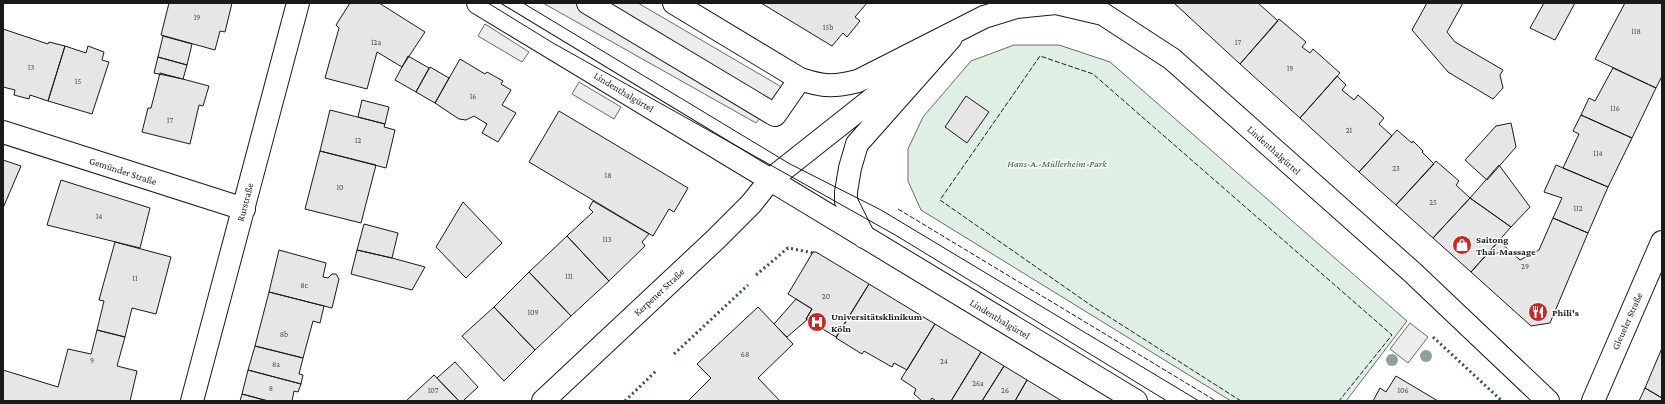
<svg xmlns="http://www.w3.org/2000/svg" width="1665" height="404" viewBox="0 0 1665 404" font-family="'Crimson Pro',serif">
<style>
.green{fill:#e0efe3;stroke:#6a6a6a}
.parking{fill:#ededed;stroke:#6a6a6a}
.building{fill:#e6e6e6;stroke:#1a1a1a}
.lines{fill:none;stroke-linecap:round;stroke-linejoin:round}
.minor-casing{stroke:#1a1a1a;stroke-width:24}
.major-casing{stroke:#1a1a1a;stroke-width:24}
.minor{stroke:#fff;stroke-width:22}
.major{stroke:#fff;stroke-width:22}
.tram{stroke:#1a1a1a;stroke-width:1}
.hedge{stroke:#2b5a34;stroke-width:3;stroke-dasharray:2 3;stroke-linecap:butt}
.fence{stroke:#1a1a1a;stroke-width:1;stroke-dasharray:5 2;stroke-linecap:butt}
.tree{fill:#8aa48f}
.labels{text-anchor:middle;dominant-baseline:central;stroke-width:3;stroke-linejoin:round;paint-order:stroke}
.number-label{font-size:8px;fill:#4d4d4d}
.street-label{font-size:10px;fill:#1a1a1a;stroke:#fff}
.park-label{font-size:10px;font-style:italic;fill:#2b5a34;stroke:#fff}
.poi-label{font-size:10px;font-weight:bold;fill:#1a1a1a;stroke:#fff;text-anchor:start}
</style>
<rect width="100%" height="100%" fill="#fff"/>
<!-- green -->
<path class="green" d="M 1014,45 L 1059,45 L 1110,62 L 1407,321 L 1346,401 L 1231,401 L 921,210 L 908,181 L 908,149 L 923,117 L 971,61 Z"/>
<!-- parking -->
<path class="parking" d="M 543,3 L 638,3 L 785,89 L 756,123 Z
M 485,24 L 529,52 L 522,62 L 478,36 Z
M 579,82 L 621,107 L 614,119 L 572,94 Z
M 1410,323 L 1428,337 L 1408,363 L 1390,349 Z"/>
<!-- building -->
<path class="building" d="M 169,3 L 232,3 L 225,32 L 220,31 L 215,50 L 161,35 Z
M 350,3 L 379,3 L 425,32 L 402,67 L 377,52 L 367,89 L 325,78 L 339,28 L 336,25 Z
M 761,3 L 867,3 L 855,17 L 860,21 L 847,37 L 843,33 L 832,46 Z
M 1174,3 L 1258,3 L 1278,21 L 1240,64 Z
M 1427,3 L 1463,3 L 1447,32 L 1455,42 L 1503,70 L 1500,75 L 1503,88 L 1493,99 L 1448,72 L 1412,30 Z
M 1544,3 L 1575,3 L 1555,40 L 1530,28 Z
M 1625,3 L 1662,3 L 1662,76 L 1656,88 L 1595,59 Z
M 1279,19 L 1306,42 L 1302,47 L 1310,53 L 1313,49 L 1340,73 L 1300,118 L 1240,64 Z
M 3,29 L 48,44 L 49,42 L 65,46 L 48,101 L 30,95 L 29,99 L 14,95 L 15,90 L 3,87 Z
M 163,36 L 192,44 L 187,65 L 158,57 Z
M 65,46 L 86,53 L 88,46 L 104,52 L 102,60 L 109,62 L 92,114 L 48,101 Z
M 408,56 L 429,68 L 416,92 L 395,80 Z
M 158,57 L 187,65 L 183,79 L 154,73 Z
M 460,59 L 485,74 L 487,72 L 503,81 L 501,84 L 511,90 L 502,105 L 516,113 L 498,142 L 482,133 L 487,124 L 474,116 L 466,120 L 459,119 L 435,103 Z
M 430,67 L 449,78 L 435,103 L 416,92 Z
M 1613,68 L 1656,88 L 1632,138 L 1581,115 L 1589,98 L 1595,101 Z
M 160,73 L 209,86 L 203,106 L 199,105 L 190,144 L 142,132 L 148,108 L 151,108 Z
M 1337,76 L 1346,85 L 1342,90 L 1354,100 L 1358,95 L 1384,118 L 1379,124 L 1392,136 L 1359,172 L 1300,118 Z
M 966,96 L 989,112 L 967,143 L 945,127 Z
M 362,100 L 389,107 L 385,124 L 358,117 Z
M 330,110 L 385,124 L 384,127 L 395,130 L 386,168 L 320,151 Z
M 559,111 L 688,188 L 674,212 L 669,209 L 653,236 L 529,162 Z
M 1581,115 L 1632,138 L 1608,187 L 1563,168 L 1579,134 L 1573,131 Z
M 1511,123 L 1516,147 L 1487,180 L 1465,160 L 1496,126 Z
M 1397,130 L 1412,143 L 1413,141 L 1423,151 L 1422,152 L 1434,164 L 1396,205 L 1359,172 Z
M 320,151 L 376,165 L 361,223 L 305,209 Z
M 3,160 L 21,166 L 3,208 Z
M 1436,161 L 1459,181 L 1456,185 L 1470,198 L 1433,238 L 1396,205 Z
M 1499,165 L 1530,207 L 1511,227 L 1470,198 Z
M 1556,165 L 1608,187 L 1588,233 L 1553,218 L 1562,198 L 1544,192 Z
M 61,180 L 150,208 L 140,248 L 47,225 Z
M 1470,198 L 1511,227 L 1471,272 L 1433,238 Z
M 593,201 L 649,234 L 642,242 L 645,246 L 609,281 L 567,236 L 593,212 L 589,208 Z
M 463,202 L 502,243 L 466,278 L 436,247 Z
M 1553,218 L 1588,233 L 1550,323 L 1531,326 L 1471,272 L 1499,241 L 1520,260 L 1539,250 Z
M 364,224 L 398,233 L 392,258 L 357,250 Z
M 567,236 L 609,281 L 571,316 L 529,272 Z
M 115,242 L 171,257 L 156,314 L 132,308 L 125,337 L 97,330 L 104,301 L 99,300 Z
M 279,250 L 326,263 L 323,277 L 328,278 L 332,274 L 336,274 L 339,279 L 332,308 L 269,292 Z
M 357,250 L 392,258 L 425,267 L 412,290 L 351,274 Z
M 813,252 L 816,252 L 869,284 L 836,337 L 806,319 L 812,309 L 788,294 Z
M 529,272 L 571,316 L 535,350 L 494,307 Z
M 869,284 L 935,324 L 907,370 L 894,363 L 892,367 L 864,351 L 862,354 L 836,338 Z
M 269,292 L 324,306 L 320,323 L 313,321 L 303,358 L 255,346 Z
M 796,299 L 812,309 L 806,319 L 808,319 L 787,337 L 774,324 Z
M 494,307 L 535,350 L 504,381 L 462,336 Z
M 758,307 L 793,344 L 758,378 L 780,401 L 688,401 L 711,378 L 697,364 Z
M 935,324 L 981,352 L 951,401 L 936,401 L 932,398 L 930,401 L 922,401 L 914,394 L 916,389 L 901,379 Z
M 97,330 L 125,337 L 117,366 L 137,371 L 130,401 L 3,401 L 3,370 L 58,387 L 68,349 L 91,354 Z
M 255,346 L 303,358 L 299,374 L 303,375 L 301,384 L 248,370 Z
M 1662,348 L 1662,398 L 1645,388 Z
M 981,352 L 1004,366 L 982,401 L 951,401 Z
M 455,362 L 478,387 L 463,401 L 459,401 L 437,378 Z
M 1004,366 L 1027,380 L 1015,401 L 982,401 Z
M 248,370 L 301,384 L 298,392 L 294,391 L 292,401 L 268,401 L 242,394 Z
M 434,375 L 459,401 L 406,401 Z
M 1396,376 L 1438,401 L 1373,401 L 1380,388 L 1386,392 Z
M 1027,380 L 1062,401 L 1015,401 Z
M 1645,388 L 1662,398 L 1662,401 L 1639,401 Z
M 242,394 L 268,401 L 240,401 Z"/>
<g class="lines">
<defs>
<path id="minor" d="M 588,3 L 775,115 L 800,79
M 3,132 L 244,209
M 192,401 L 298,3
M 543,401 L 716,239 L 751,204 L 770,180"/>
<path id="major" d="M 478,3 L 1136,401
M 674,3 L 800,79 C 824,87 834,87 858,81 L 984,17 L 1016,7 L 1056,3 L 1103,14 L 1172,59 L 1412,272 L 1548,401
M 770,180 L 909,70
M 864,237 L 846,201 L 846,192 L 850,168 L 857,144 L 951,38
M 1593,401 L 1662,242"/>
</defs>
<!-- minor casing -->
<use href="#minor" class="minor-casing"/>
<!-- major casing -->
<use href="#major" class="major-casing"/>
<!-- minor -->
<use href="#minor" class="minor"/>
<!-- major -->
<use href="#major" class="major"/>
<!-- tram -->
<path class="tram" d="M 488,3 L 553,43 L 897,236 L 1167,401
M 523,3 L 790,164 L 881,210 L 1199,401"/>
<!-- hedge -->
<path class="hedge" d="M 756,275 L 788,248 L 814,253
M 1433,337 L 1502,401
M 674,354 L 748,285
M 625,401 L 657,370"/>
<!-- fence -->
<path class="fence" d="M 898,209 L 1216,401
M 1241,401 L 1092,306 L 940,200 L 1040,56 L 1093,74 L 1392,335 L 1339,401"/>
</g>
<!-- trees -->
<g class="tree">
<circle cx="1426" cy="356" r="6"/>
<circle cx="1392" cy="360" r="6"/>
</g>
<!-- icons -->
<defs>
<symbol id="shop-disc" viewBox="-11 -11 22 22"><circle r="9.5" fill="#c62828" stroke="#fff"/><path d="M-5-2.5h2.3a2.7 3.5 0 0 1 5.4 0H5L5.5 6h-11ZM-1.5-2.5h3a1.5 2.3 0 0 0-3 0Z" fill="#fff"/></symbol>
<symbol id="restaurant-disc" viewBox="-11 -11 22 22"><circle r="9.5" fill="#c62828" stroke="#fff"/><path d="M-5-6h1v4h1v-4h1v4h1v-4h1v5L-1.5 .5V6h-2V.5L-5-1ZM5-6V6H3V1.5H1.5Q1.5-4 5-6Z" fill="#fff"/></symbol>
<symbol id="hospital-disc" viewBox="-11 -11 22 22"><circle r="9.5" fill="#c62828" stroke="#fff"/><path d="M-5-5h3v3.5h4V-5h3V5h-3V1.5h-4V5h-3Z" fill="#fff"/></symbol>
</defs>
<g fill-rule="evenodd">
<use href="#shop-disc" x="1451" y="234" width="22" height="22"/>
<use href="#restaurant-disc" x="1527" y="301" width="22" height="22"/>
<use href="#hospital-disc" x="806" y="311" width="22" height="22"/>
</g>
<g class="labels">
<!-- number labels -->
<g class="number-label">
<text x="197" y="17">19</text>
<text x="828" y="27">15b</text>
<text x="1636" y="31">118</text>
<text x="376" y="42">12a</text>
<text x="1238" y="42">17</text>
<text x="31" y="67">13</text>
<text x="1290" y="68">19</text>
<text x="78" y="81">15</text>
<text x="473" y="96">16</text>
<text x="1615" y="108">116</text>
<text x="170" y="120">17</text>
<text x="1349" y="130">21</text>
<text x="358" y="140">12</text>
<text x="1598" y="153">114</text>
<text x="1396" y="168">23</text>
<text x="608" y="175">18</text>
<text x="340" y="187">10</text>
<text x="1433" y="202">25</text>
<text x="1578" y="208">112</text>
<text x="99" y="216">14</text>
<text x="607" y="239">113</text>
<text x="1525" y="266">29</text>
<text x="569" y="276">111</text>
<text x="135" y="278">11</text>
<text x="304" y="285">8c</text>
<text x="826" y="296">20</text>
<text x="533" y="312">109</text>
<text x="284" y="334">8b</text>
<text x="745" y="354">68</text>
<text x="92" y="360">9</text>
<text x="944" y="361">24</text>
<text x="276" y="364">8a</text>
<text x="978" y="383">26a</text>
<text x="271" y="388">8</text>
<text x="433" y="390">107</text>
<text x="1005" y="390">26</text>
<text x="1403" y="390">106</text>
</g>
<!-- street labels -->
<g class="street-label">
<text transform="translate(624 92) rotate(31)">Lindenthalgürtel</text>
<text transform="translate(1274 150) rotate(42)">Lindenthalgürtel</text>
<text transform="translate(123 171) rotate(18)">Gemünder Straße</text>
<text transform="translate(245 202) rotate(-75)">Rurstraße</text>
<text transform="translate(659 292) rotate(-43)">Kerpener Straße</text>
<text transform="translate(1000 319) rotate(31)">Lindenthalgürtel</text>
<text transform="translate(1627 321) rotate(-66)">Gleueler Straße</text>
</g>
<!-- park labels -->
<g class="park-label">
<text x="1057" y="163">Hans-A.-Müllerheim-Park</text>
</g>
<!-- poi labels -->
<g class="poi-label">
<text x="1476" y="239">Saitong<tspan x="1476" dy="12">Thai-Massage</tspan></text>
<text x="1552" y="312">Phili's</text>
<text x="831" y="316">Universitätsklinikum<tspan x="831" dy="12">Köln</tspan></text>
</g>
</g>
<!-- border -->
<rect width="1665" height="404" fill="none" stroke="#1a1a1a" stroke-width="8"/>
</svg>
